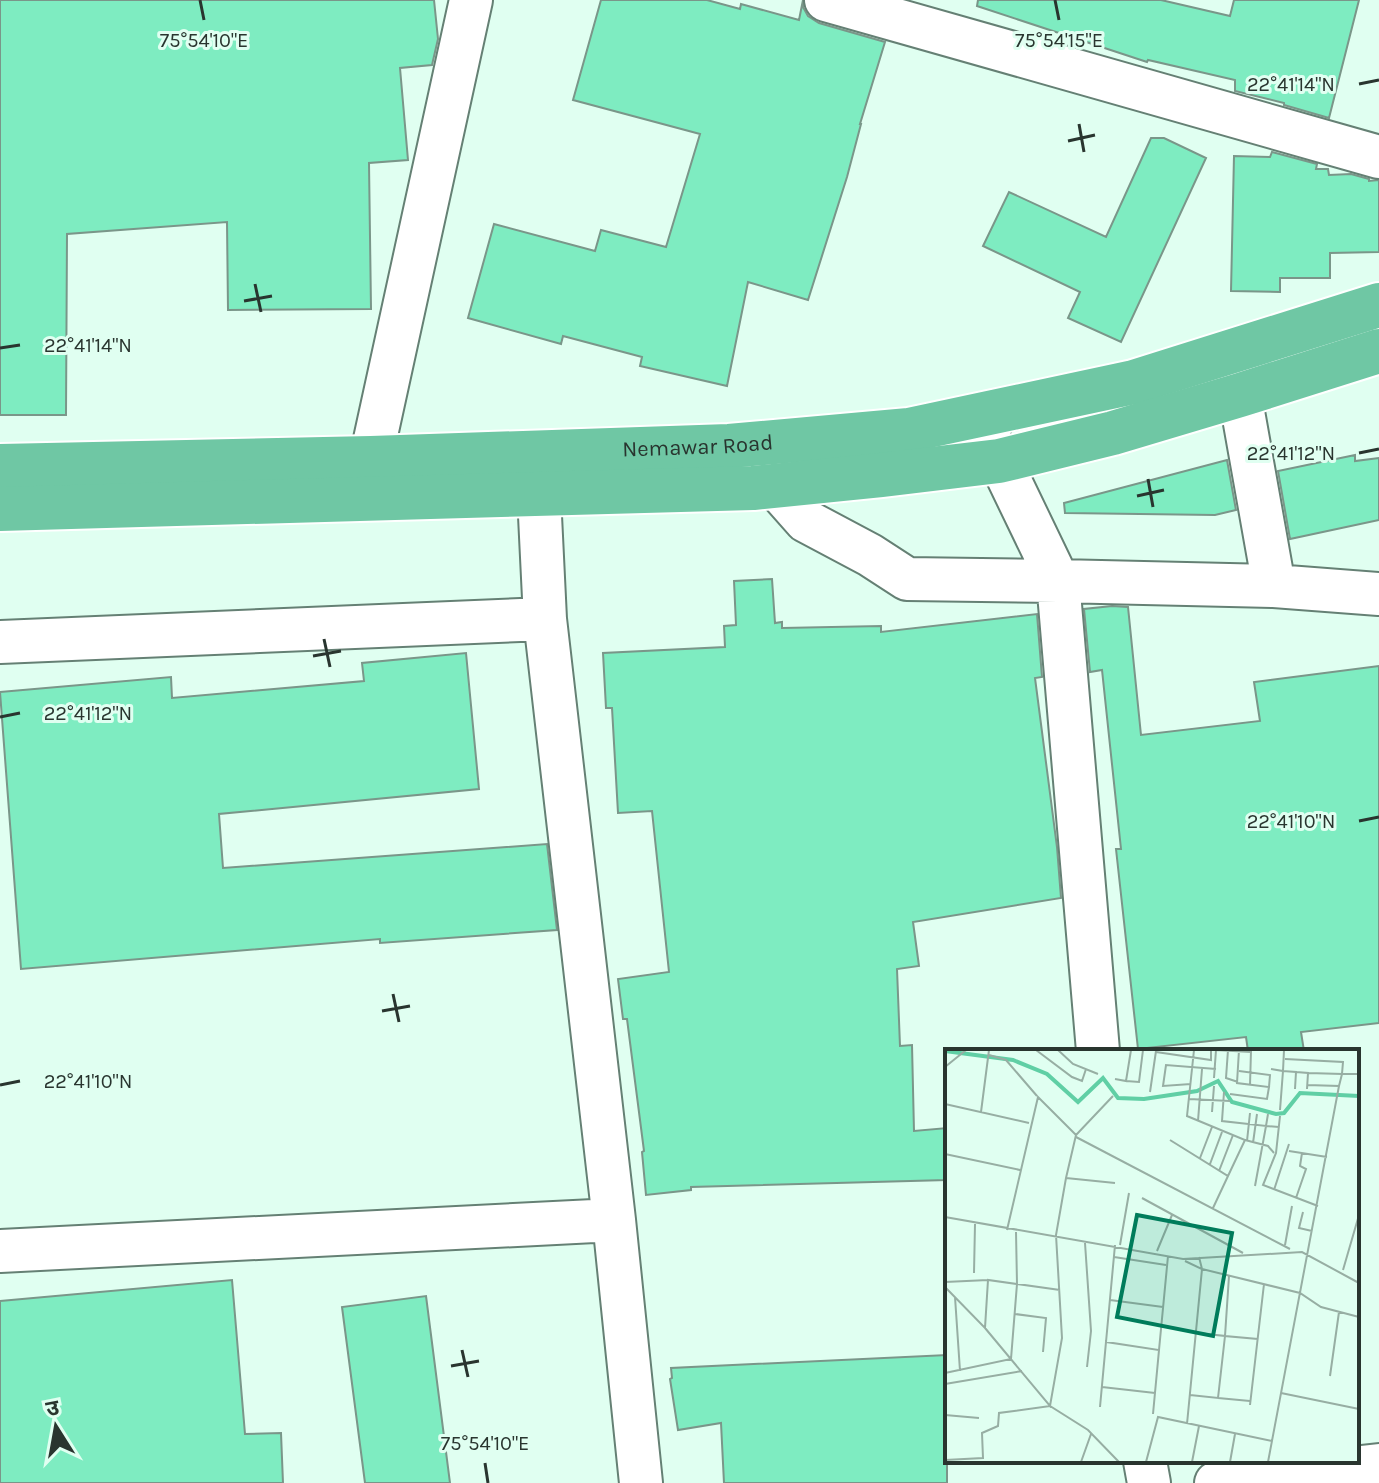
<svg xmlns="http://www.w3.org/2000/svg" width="1379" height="1483" viewBox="0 0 1379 1483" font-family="Karla,'Noto Sans Devanagari',sans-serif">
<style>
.building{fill:#7eecc1;stroke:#7a9689;stroke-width:2}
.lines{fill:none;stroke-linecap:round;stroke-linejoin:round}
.street-casing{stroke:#658074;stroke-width:46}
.highway-casing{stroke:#fff;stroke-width:48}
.street{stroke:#fff;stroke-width:42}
.highway{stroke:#6fc7a4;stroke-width:44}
.ticks{fill:none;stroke:#29352f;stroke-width:3}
.labels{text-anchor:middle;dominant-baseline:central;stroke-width:6;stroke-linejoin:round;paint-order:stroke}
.street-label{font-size:22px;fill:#29352f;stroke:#e0fff1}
.inset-river{fill:none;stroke:#60cfa5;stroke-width:4}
.inset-road{fill:none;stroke:#97aea3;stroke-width:2}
.view{fill:#007c5b;fill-opacity:0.15;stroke:#007c5b;stroke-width:4}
.inset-edge{fill:none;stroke:#29352f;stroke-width:4}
.ticks-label{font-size:20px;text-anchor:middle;fill:#29352f;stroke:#e0fff1;stroke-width:6;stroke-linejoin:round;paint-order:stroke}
</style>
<rect width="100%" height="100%" fill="#e0fff1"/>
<!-- building -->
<path class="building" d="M 0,0 L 434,0 L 438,39 L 432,65 L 400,68 L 408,160 L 369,163 L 371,309 L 228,310 L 227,222 L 67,234 L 66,415 L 0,415 Z
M 601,0 L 707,0 L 740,9 L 741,4 L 799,20 L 803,0 L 803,7 L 808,16 L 819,23 L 885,42 L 860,124 L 861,124 L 847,177 L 808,300 L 748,282 L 727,386 L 640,366 L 642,357 L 563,336 L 561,344 L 468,318 L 494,224 L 595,251 L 601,230 L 666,247 L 700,134 L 573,100 Z
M 978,0 L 1161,0 L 1230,16 L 1234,0 L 1359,0 L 1329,118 L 1284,105 L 1284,103 L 1235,91 L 1235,80 L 1148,60 L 1147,62 L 977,6 Z
M 1151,138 L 1164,138 L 1206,158 L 1121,342 L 1068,318 L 1080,292 L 983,246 L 1009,192 L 1106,237 Z
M 1272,152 L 1317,164 L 1316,169 L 1328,169 L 1329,175 L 1351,174 L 1369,179 L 1369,181 L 1379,180 L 1379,252 L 1330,253 L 1330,278 L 1280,278 L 1280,292 L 1231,291 L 1234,156 L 1270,157 Z
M 1355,455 L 1355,461 L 1379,458 L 1379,520 L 1290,539 L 1278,471 Z
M 1227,460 L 1236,510 L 1215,515 L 1065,513 L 1064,503 Z
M 772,579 L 775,623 L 782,622 L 782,628 L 881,626 L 881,632 L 1037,614 L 1042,677 L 1035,678 L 1057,847 L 1061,898 L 913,922 L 919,966 L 897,969 L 900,1046 L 912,1045 L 914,1131 L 947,1128 L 947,1180 L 691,1187 L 691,1190 L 646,1195 L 642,1152 L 644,1151 L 627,1019 L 623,1019 L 618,979 L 669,972 L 652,811 L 618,813 L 612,708 L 606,708 L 603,653 L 725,647 L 724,626 L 736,625 L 734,581 Z
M 1112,606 L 1128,607 L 1141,735 L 1260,721 L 1254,682 L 1379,666 L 1379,1023 L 1301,1032 L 1304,1051 L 1248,1051 L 1246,1037 L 1138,1049 L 1116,849 L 1121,849 L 1102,670 L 1090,672 L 1084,609 Z
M 466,653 L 479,789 L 219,814 L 223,868 L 547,844 L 557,930 L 380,943 L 380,939 L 21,969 L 0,692 L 171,677 L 172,698 L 364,681 L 362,663 Z
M 232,1280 L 245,1434 L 281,1433 L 283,1483 L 0,1483 L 0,1301 Z
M 426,1296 L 450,1483 L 365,1483 L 342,1307 Z
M 947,1355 L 947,1483 L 724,1483 L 721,1423 L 678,1430 L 670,1379 L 672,1378 L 671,1368 Z"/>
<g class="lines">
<defs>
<path id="street" d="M 826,0 L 1379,157
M 1240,395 L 1274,586
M 978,415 L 1058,581 L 1274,586 L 1379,594
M 770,457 L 775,486 L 806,521 L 870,555 L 907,579 L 1058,581 L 1098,1051
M 371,458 L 471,0
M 543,461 L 539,495 L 545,619 L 614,1220 L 641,1483
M 0,642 L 545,619
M 0,1251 L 614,1220
M 1145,1461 L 1149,1483
M 1216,1483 L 1379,1465"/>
<g id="highway">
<path id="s1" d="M 0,466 L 371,458 L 729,446 L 909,430 L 1134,382 L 1379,305"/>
<path d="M 0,509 L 753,488 L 881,475 L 999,461 L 1113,433 L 1240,395 L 1379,351"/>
</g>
</defs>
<!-- street casing -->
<use href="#street" class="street-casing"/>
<!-- highway casing -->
<use href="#highway" class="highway-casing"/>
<!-- street -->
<use href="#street" class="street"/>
<!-- highway -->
<use href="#highway" class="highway"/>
</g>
<!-- ticks -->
<path class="ticks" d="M 200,0 L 204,20M 1055,0 L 1059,20M 1359,84 L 1379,80M 1079,124 L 1084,152M 1068,141 L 1095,135M 255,284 L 261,312M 244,301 L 272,296M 0,348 L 20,345M 1359,453 L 1379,449M 1148,479 L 1153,507M 1137,496 L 1164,490M 324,639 L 330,667M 313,656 L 341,651M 0,717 L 20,713M 1359,821 L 1379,817M 393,994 L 399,1022M 382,1011 L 410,1006M 0,1085 L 20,1081M 462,1350 L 468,1377M 451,1366 L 479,1361M 485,1463 L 488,1483"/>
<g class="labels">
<!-- street labels -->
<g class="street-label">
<text stroke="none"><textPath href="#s1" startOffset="698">Nemawar Road</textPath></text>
</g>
</g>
<!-- overview -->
<g transform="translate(945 1049)">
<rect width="414" height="414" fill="#e0fff1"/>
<path class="inset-river" d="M 0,2 L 68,11 L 102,25 L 133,53 L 158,29 L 173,49 L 199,50 L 252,42 L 273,32 L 287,53 L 331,65 L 339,64 L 355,44 L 414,47"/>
<path class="inset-road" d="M 91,1 L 127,28 L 137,32 L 141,20M 113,1 L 128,15 L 153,25M 270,1 L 306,3M 283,1 L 281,29 L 293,33M 211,3 L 266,11 L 266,1M 44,6 L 61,11 L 92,47M 340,10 L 398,13 L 397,25 L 414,25M 0,18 L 21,1M 326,20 L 338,22 L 339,1M 294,22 L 325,26 L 324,38M 351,23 L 363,24 L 362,40M 363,24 L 397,25 L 394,37M 269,29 L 271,1M 170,30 L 181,32 L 186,1M 181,32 L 194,33 L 198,1M 246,35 L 218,37 L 221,16 L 271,20M 305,36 L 306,2M 205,43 L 211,2M 279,43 L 277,72 L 321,77 L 323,65M 285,45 L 322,50 L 324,38 L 292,34 L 294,1M 244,50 L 285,52M 0,55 L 84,74M 335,61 L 338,22 L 351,23 L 350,40M 36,63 L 44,1M 267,63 L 269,37M 335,67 L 331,104 L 318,136 L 373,157M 253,72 L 257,20M 131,88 L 345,200M 225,91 L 283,127 L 300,91 L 242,67 L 249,1M 300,91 L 323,97 L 329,104M 302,92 L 305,64M 308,94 L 312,65M 344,102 L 382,108M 0,105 L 75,121M 255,109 L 267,78M 265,115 L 277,83M 274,122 L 288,86M 121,129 L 170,134M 310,137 L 321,77 L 334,78M 329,141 L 344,95M 197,149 L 298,204M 351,149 L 361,120 L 355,117 L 357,104M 268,159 L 283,127M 358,163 L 354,179 L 367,182M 0,168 L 238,210 L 357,203 L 414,234M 62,181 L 93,48 L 131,86M 140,194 L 146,282 L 142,318M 175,196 L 184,144M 340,196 L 347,157M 212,202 L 227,166M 169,208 L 221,216M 254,208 L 257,220 L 355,244 L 376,258 L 414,268M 240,212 L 257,220 L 242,375M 398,221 L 414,166M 29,224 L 30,175M 284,227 L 280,287 L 313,290M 0,233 L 43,231M 0,238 L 40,279 L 43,231 L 72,235 L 71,183M 10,248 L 15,322M 165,251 L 218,258M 70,265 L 101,269 L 98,303M 40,279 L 105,357 L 117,289 L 111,186 L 121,129 L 131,86 L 168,47M 161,293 L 170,196M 214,301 L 223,207M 0,324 L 66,310 L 72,235 L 115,241M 385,327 L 394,263M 0,335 L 77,322M 157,338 L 210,344M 336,344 L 414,360M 245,346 L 273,349 L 280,287 L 252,284M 273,349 L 305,352M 305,356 L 319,235M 155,358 L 161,293 L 214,301 L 208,365M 0,366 L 34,369M 0,411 L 38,409 L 37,384 L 53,377 L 54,364 L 105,357 L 143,381 L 174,413M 136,413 L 146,385M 201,413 L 213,368 L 327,392M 247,413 L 254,377M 285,413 L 290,385M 323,413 L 394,37 L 362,36"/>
<path class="view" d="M 192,166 L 287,184 L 268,287 L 172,268 Z"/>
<rect width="414" height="414" class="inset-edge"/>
</g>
<g class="ticks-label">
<text x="204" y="47">75°54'10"E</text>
<text x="1059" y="47">75°54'15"E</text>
<text x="1291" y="91">22°41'14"N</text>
<text x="88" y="352">22°41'14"N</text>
<text x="1291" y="460">22°41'12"N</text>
<text x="88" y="720">22°41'12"N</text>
<text x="1291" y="828">22°41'10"N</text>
<text x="88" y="1088">22°41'10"N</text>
<text x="485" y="1450">75°54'10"E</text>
</g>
<!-- north arrow -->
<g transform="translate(56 1427) rotate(349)" stroke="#e0fff1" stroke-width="6" paint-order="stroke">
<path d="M0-6L14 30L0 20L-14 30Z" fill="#29352f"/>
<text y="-12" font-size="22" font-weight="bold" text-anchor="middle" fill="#29352f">उ</text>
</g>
</svg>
